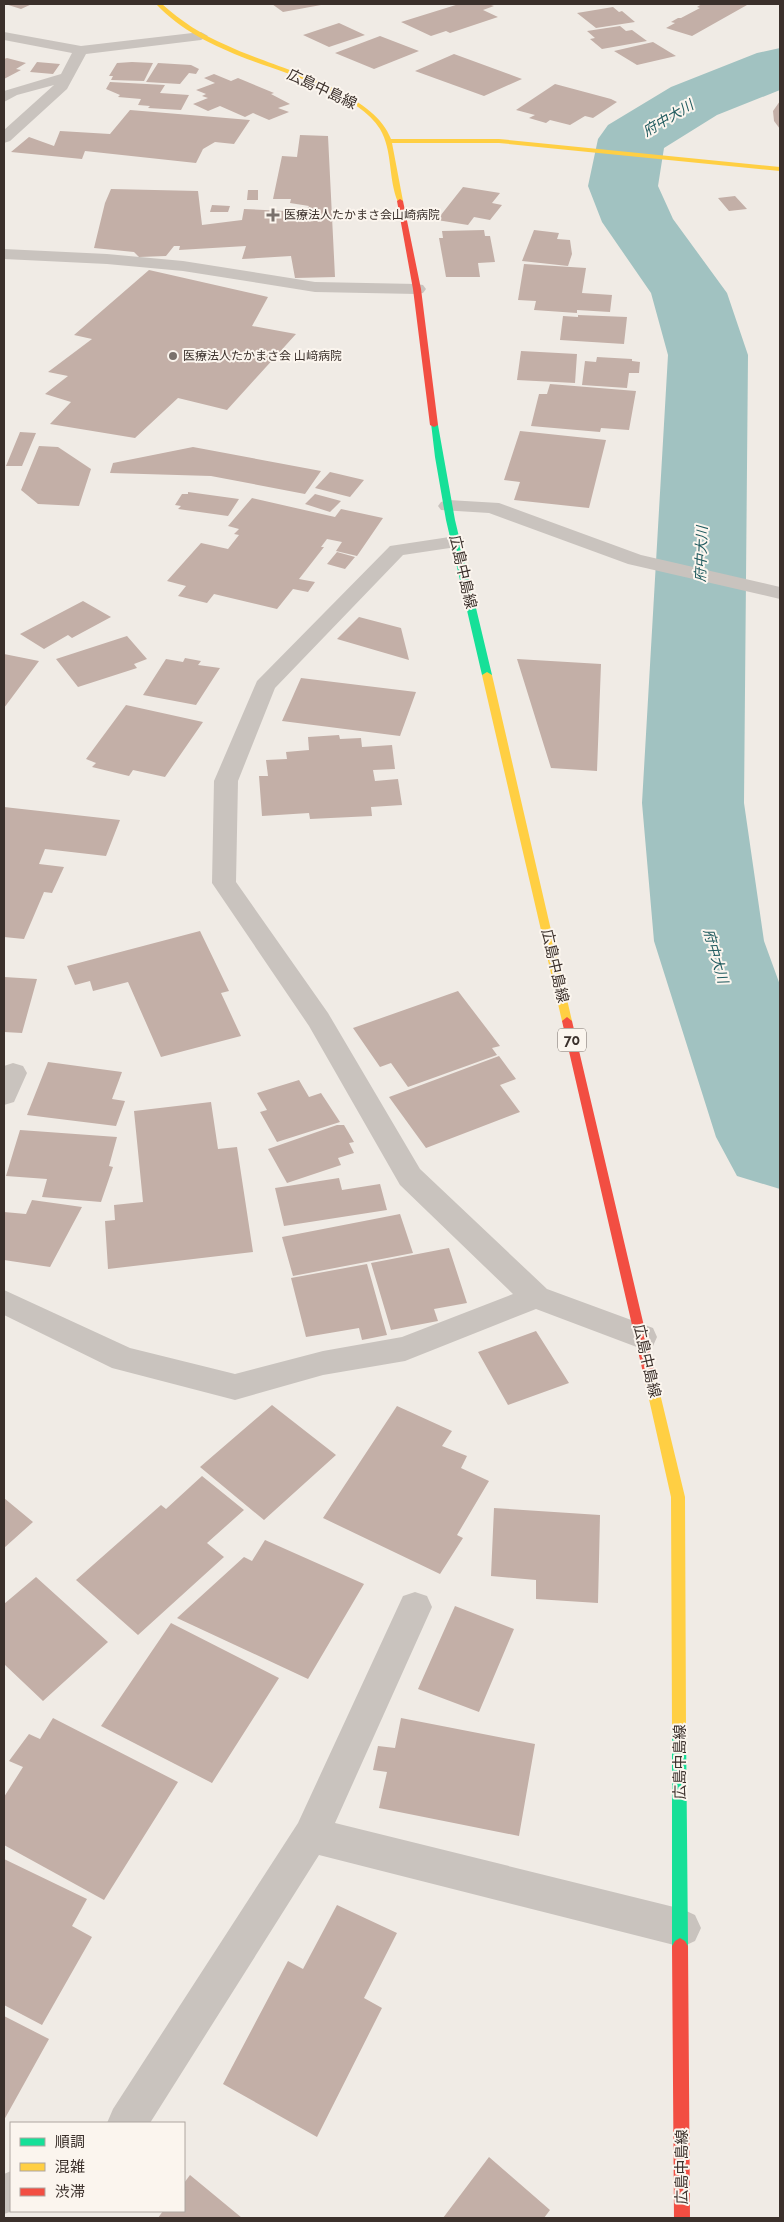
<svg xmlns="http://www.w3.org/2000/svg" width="784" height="2222" viewBox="0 0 784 2222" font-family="Raleway,'Noto Sans JP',sans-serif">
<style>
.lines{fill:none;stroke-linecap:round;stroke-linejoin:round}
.river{fill:#a1c2c1;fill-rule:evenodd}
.building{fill:#c3afa7}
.street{fill:#c9c3be;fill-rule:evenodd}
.fast{fill:#16e098;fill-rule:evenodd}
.slow{fill:#ffcf43;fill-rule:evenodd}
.jam{fill:#f24e42;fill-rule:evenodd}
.poi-dot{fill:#7a716c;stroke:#fbf5ee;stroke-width:2}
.labels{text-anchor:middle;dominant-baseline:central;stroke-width:4;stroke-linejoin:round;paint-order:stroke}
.far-poi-label{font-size:12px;fill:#3b302b;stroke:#fbf5ee;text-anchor:start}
.far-water-label{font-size:14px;font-style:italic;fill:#1f5a5e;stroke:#fbf5ee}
.shield{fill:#fbf5ee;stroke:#756b66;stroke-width:1}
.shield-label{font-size:14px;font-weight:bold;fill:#3b302b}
.street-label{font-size:15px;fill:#3b302b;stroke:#fbf5ee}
</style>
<rect width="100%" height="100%" fill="#f0ebe5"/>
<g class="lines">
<!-- river -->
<path class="river" d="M 780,48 L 780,90 L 717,115 L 664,148 L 658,186 L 673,219 L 727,293 L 748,355 L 744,803 L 764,941 L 780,985 L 780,1189 L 737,1176 L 716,1137 L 654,941 L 642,803 L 668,355 L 651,293 L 602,222 L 588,186 L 598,139 L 608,125 L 671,87 L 757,53 Z"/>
</g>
<!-- building -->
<path class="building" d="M 5,4 L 32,4 L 21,9 Z
M 272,4 L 321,4 L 321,5 L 283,12 Z
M 459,4 L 488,4 L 494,6 L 483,10 L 498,17 L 450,33 L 446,31 L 431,36 L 401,22 Z
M 702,4 L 743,4 L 747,5 L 692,36 L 666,28 L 675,23 L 671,22 L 678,18 L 681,18 L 700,8 L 697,7 Z
M 613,7 L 619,12 L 622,11 L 635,22 L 596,28 L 577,13 Z
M 339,23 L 365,35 L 329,47 L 303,35 Z
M 620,26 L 626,31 L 632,30 L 647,41 L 602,49 L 590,39 L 595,38 L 587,31 Z
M 380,36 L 419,51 L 374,69 L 335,53 Z
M 653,42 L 676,56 L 637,65 L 614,51 Z
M 454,54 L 522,79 L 484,96 L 415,71 Z
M 7,58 L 26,63 L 16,69 L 21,70 L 4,79 L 4,59 Z
M 37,62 L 60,64 L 53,74 L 30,72 Z
M 132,62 L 153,63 L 144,81 L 111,80 L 113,76 L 109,76 L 117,63 Z
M 158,63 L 191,65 L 199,69 L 196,74 L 189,73 L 180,84 L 146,82 Z
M 214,74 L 231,81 L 238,78 L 274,93 L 271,94 L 290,104 L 278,108 L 289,112 L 269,120 L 253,113 L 245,117 L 220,106 L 208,111 L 193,104 L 208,98 L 202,96 L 206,94 L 196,90 L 215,83 L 204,78 Z
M 110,82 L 165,85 L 160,93 L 189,95 L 181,110 L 148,108 L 150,106 L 138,105 L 141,99 L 118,97 L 120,95 L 106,89 Z
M 555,84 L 611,99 L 617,102 L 593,118 L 585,116 L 570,125 L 550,120 L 546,123 L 529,118 L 535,115 L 516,110 Z
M 780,101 L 780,129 L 774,121 L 773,111 Z
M 130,110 L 250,120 L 234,144 L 215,142 L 203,149 L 196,163 L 85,151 L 82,159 L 11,152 L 29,137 L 54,146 L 60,131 L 110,134 Z
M 300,135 L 328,136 L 335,277 L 295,278 L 291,256 L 242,259 L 246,246 L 179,250 L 180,246 L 174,246 L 166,256 L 139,257 L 134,252 L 94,248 L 105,203 L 111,189 L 198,191 L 202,225 L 242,220 L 244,209 L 305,212 L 309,206 L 290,203 L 291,199 L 273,199 L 282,156 L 297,157 Z
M 463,187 L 500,193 L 492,203 L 502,205 L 490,220 L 474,217 L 468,225 L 437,220 Z
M 248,190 L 258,190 L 258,200 L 247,200 Z
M 735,196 L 747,209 L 729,211 L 718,198 Z
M 212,205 L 230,206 L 228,212 L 210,212 Z
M 484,230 L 485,236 L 490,236 L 495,262 L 478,263 L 480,277 L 446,277 L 439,238 L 443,238 L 442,231 Z
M 534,230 L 559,233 L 557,239 L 570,240 L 572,254 L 568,266 L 522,261 Z
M 524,264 L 586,268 L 582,293 L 612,295 L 610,312 L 577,310 L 577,313 L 534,310 L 536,301 L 518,300 Z
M 149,270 L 268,297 L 252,326 L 296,334 L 227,410 L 178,398 L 135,438 L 50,424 L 71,402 L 45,394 L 68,376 L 48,372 L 92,339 L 74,335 Z
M 578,315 L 627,317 L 624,344 L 560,340 L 563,316 L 578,317 Z
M 521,351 L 577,354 L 575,383 L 517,380 Z
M 597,357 L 632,359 L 632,361 L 640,362 L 639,373 L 629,373 L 627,388 L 582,385 L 585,361 L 596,362 Z
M 550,384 L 636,391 L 629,430 L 601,428 L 600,432 L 531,426 L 539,394 L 547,394 Z
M 520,431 L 606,440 L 589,508 L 514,500 L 520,482 L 504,480 Z
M 20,432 L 36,433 L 22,466 L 6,466 Z
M 39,446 L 58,447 L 91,469 L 79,506 L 38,504 L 21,490 Z
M 193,447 L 321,471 L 305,494 L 211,476 L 110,473 L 113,463 Z
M 330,472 L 364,480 L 350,497 L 315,488 Z
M 188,492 L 239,499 L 228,516 L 178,509 L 181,506 L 175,505 L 182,494 L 188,494 Z
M 315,494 L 341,501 L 330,512 L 305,504 Z
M 252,498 L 335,517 L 341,509 L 383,518 L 357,556 L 336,551 L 342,542 L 327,539 L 321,547 L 324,547 L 299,579 L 315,582 L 308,592 L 293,589 L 277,609 L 214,594 L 207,603 L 178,596 L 186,586 L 167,581 L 201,543 L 228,549 L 239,535 L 234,534 L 239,529 L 228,526 Z
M 337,552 L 355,557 L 345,569 L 327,564 Z
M 83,601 L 111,617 L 72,638 L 68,635 L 44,649 L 20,634 Z
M 359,617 L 401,628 L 409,660 L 337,639 Z
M 127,636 L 147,659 L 134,664 L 137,668 L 78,687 L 56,659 Z
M 4,654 L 39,661 L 4,708 Z
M 185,658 L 201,661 L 198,665 L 220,668 L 196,705 L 143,695 L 166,659 L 183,662 Z
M 517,659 L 601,664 L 597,771 L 551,768 Z
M 301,678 L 416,692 L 400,736 L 282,721 Z
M 126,705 L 203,722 L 165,777 L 133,770 L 129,776 L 92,767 L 96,763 L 86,759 Z
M 339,735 L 340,739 L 361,738 L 362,747 L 392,745 L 395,769 L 373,770 L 375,781 L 398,779 L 402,805 L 371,807 L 372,816 L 310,819 L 309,813 L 262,816 L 259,776 L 268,776 L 266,760 L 287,759 L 286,752 L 309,750 L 308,737 Z
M 4,807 L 120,820 L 106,856 L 45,849 L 39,864 L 64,867 L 52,893 L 44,892 L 24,939 L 4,937 Z
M 200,931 L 229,991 L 221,993 L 241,1036 L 161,1057 L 128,982 L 93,991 L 90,981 L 75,985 L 67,966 Z
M 4,977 L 37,979 L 22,1033 L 4,1032 Z
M 458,991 L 500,1046 L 492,1048 L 497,1055 L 408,1087 L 391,1063 L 380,1067 L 353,1028 Z
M 499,1056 L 516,1079 L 500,1085 L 520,1112 L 426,1148 L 389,1097 Z
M 48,1062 L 122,1072 L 112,1099 L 125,1101 L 116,1126 L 27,1115 Z
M 299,1080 L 309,1097 L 321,1093 L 340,1122 L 277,1142 L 260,1112 L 267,1110 L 257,1093 Z
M 211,1102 L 218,1149 L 237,1147 L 253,1252 L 108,1269 L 105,1221 L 115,1220 L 114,1205 L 143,1202 L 134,1111 Z
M 337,1125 L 344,1125 L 354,1142 L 349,1143 L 354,1153 L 338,1158 L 341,1165 L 287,1183 L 268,1149 Z
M 20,1130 L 117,1137 L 109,1166 L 113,1167 L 101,1202 L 42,1197 L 47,1179 L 6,1176 Z
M 339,1178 L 342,1190 L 380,1184 L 387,1210 L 284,1226 L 275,1188 Z
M 32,1200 L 82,1207 L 50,1267 L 4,1260 L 4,1212 L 26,1214 Z
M 400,1214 L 413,1253 L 293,1276 L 282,1237 Z
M 449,1248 L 467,1303 L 434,1309 L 438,1321 L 391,1330 L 371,1263 Z
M 367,1264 L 387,1335 L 362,1340 L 359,1328 L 306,1337 L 291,1278 Z
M 536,1331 L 569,1383 L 508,1405 L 478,1352 Z
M 272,1405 L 336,1455 L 264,1520 L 200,1467 Z
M 397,1406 L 452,1431 L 442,1446 L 467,1456 L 461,1468 L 489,1481 L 457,1535 L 463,1538 L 440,1574 L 323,1518 Z
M 202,1476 L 244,1510 L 207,1543 L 224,1557 L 138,1635 L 76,1580 L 161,1505 L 166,1509 Z
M 4,1498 L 33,1522 L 4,1548 Z
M 494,1508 L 600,1515 L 598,1603 L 536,1599 L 536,1580 L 491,1576 Z
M 265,1540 L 364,1584 L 308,1679 L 177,1618 L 244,1557 L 252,1561 Z
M 36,1577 L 108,1642 L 43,1701 L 4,1664 L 4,1604 Z
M 455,1606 L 514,1629 L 479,1712 L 418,1689 Z
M 171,1623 L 279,1678 L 212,1783 L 101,1726 Z
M 53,1718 L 178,1782 L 104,1900 L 4,1845 L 4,1797 L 23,1767 L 9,1761 L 29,1734 L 40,1739 Z
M 401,1718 L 535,1744 L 519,1836 L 379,1808 L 387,1772 L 373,1770 L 378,1746 L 395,1748 Z
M 4,1859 L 87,1899 L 72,1926 L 92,1937 L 42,2025 L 4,2005 Z
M 337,1905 L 397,1933 L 364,1998 L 382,2008 L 317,2137 L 223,2084 L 288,1961 L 303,1969 Z
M 4,2016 L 49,2039 L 4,2120 Z
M 489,2157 L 550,2210 L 544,2218 L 443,2218 Z
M 190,2175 L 242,2218 L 158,2218 L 163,2211 L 184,2211 L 184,2183 Z"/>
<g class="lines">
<!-- street -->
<path class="street" d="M 4,32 L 81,46 L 201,32 L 208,36 L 201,40 L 86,54 L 67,89 L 10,141 L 4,143 L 4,130 L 54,85 L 17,95 L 4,102 L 4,91 L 61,74 L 72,53 L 4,40 Z
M 4,249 L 107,254 L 183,261 L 315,282 L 417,284 L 423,285 L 426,289 L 423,293 L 417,294 L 315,292 L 183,271 L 107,264 L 4,259 Z
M 448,500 L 499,503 L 641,555 L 780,587 L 780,599 L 628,564 L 489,513 L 441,510 L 438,506 L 441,502 Z
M 456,536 L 463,538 L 466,542 L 463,546 L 403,555 L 275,688 L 238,781 L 236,882 L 328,1013 L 420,1169 L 547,1289 L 653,1328 L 657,1337 L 653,1346 L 642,1349 L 536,1309 L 405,1361 L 323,1375 L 235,1400 L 112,1368 L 4,1315 L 4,1290 L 130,1348 L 235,1374 L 323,1351 L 402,1337 L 513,1294 L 400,1185 L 309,1026 L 212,883 L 214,781 L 257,681 L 390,546 Z
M 13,1063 L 23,1066 L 27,1073 L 14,1102 L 4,1105 L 4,1066 Z
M 415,1592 L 427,1596 L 432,1607 L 335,1823 L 682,1909 L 695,1915 L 701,1928 L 695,1941 L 682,1947 L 319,1855 L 150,2123 L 107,2123 L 113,2109 L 298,1823 L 403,1596 Z
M 11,2171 L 13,2211 L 4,2214 L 4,2174 Z"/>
<!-- fast -->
<path class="fast" d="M 431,423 L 438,425 L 455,520 L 492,675 L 487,678 L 482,675 L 446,520 L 435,457 Z
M 679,1718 L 684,1720 L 686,1725 L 688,1946 L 685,1951 L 680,1954 L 675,1951 L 672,1946 L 672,1725 L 674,1720 Z"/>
<!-- slow -->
<path class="slow" d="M 156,4 L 162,4 C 181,21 202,35 226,45 C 271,67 373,89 391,139 L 499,139 L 780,167 L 780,171 L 499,143 L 392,143 L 403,201 L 398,202 C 388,179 393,151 380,129 C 359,94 284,73 247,59 C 214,46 180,30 156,4 Z
M 487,672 L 492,675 L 572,1021 L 567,1025 L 562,1021 L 482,675 Z
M 650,1372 L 654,1373 L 656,1377 L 685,1497 L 686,1725 L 684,1730 L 679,1732 L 674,1730 L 672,1725 L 671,1497 L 644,1377 L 646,1373 Z"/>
<!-- jam -->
<path class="jam" d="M 400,199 L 403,201 L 421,289 L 438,425 L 434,427 L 430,425 L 413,289 L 397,201 Z
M 567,1017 L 572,1021 L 656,1377 L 654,1381 L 650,1382 L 646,1381 L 644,1377 L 562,1021 Z
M 680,1938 L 685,1941 L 688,1946 L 690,2218 L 674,2218 L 672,1946 L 675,1941 Z"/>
</g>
<!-- markers -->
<g class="poi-dot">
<path d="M270.5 207.5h5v5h5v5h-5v5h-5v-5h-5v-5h5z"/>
<circle cx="173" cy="356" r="5"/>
</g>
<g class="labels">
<!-- far-poi labels -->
<g class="far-poi-label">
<text x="284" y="215">医療法人たかまさ会山崎病院</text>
<text x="183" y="356">医療法人たかまさ会 山﨑病院</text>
</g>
<!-- far-water labels -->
<g class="far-water-label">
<text transform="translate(668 118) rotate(-31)">府中大川</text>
<text transform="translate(701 554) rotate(-88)">府中大川</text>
<text transform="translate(716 956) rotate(74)">府中大川</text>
</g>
<!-- shield labels -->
<rect class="shield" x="558" y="1028.5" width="28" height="23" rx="4"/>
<g class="shield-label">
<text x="572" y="1040">70</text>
</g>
<!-- street labels -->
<g class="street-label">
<text transform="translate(322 89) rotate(25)">広島中島線</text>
<text transform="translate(463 572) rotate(77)">広島中島線</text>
<text transform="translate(555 966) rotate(77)">広島中島線</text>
<text transform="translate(647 1361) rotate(77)">広島中島線</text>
<text transform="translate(680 1762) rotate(-90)">広島中島線</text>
<text transform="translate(682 2167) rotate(-90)">広島中島線</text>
</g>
</g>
<!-- border -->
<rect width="784" height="2222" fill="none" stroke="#3b302b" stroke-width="10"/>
<!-- legend -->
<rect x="10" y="2122" width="175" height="90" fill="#fbf5ee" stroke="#aea6a0"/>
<rect x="20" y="2138" width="25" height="8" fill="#16e098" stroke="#aea6a0"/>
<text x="55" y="2147" font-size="15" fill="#3b302b">順調</text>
<rect x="20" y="2163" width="25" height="8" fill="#ffcf43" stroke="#aea6a0"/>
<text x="55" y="2172" font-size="15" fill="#3b302b">混雑</text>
<rect x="20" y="2188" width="25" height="8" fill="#f24e42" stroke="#aea6a0"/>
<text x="55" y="2197" font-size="15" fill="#3b302b">渋滞</text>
</svg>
